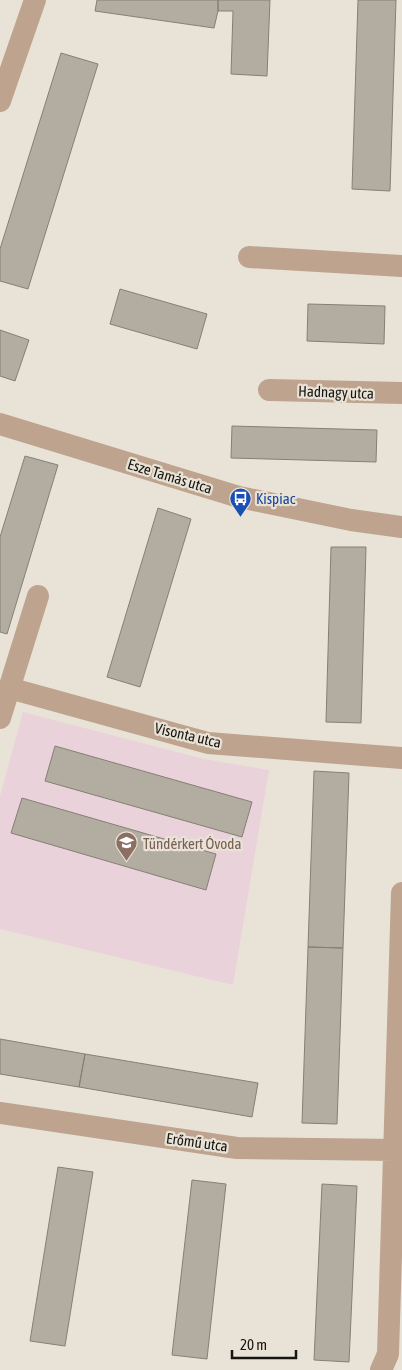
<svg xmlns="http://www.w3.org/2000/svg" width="402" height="1370" viewBox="0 0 402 1370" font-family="'Asap Condensed',sans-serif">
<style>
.education{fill:#ead2db}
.building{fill:#b2aca1;stroke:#858075}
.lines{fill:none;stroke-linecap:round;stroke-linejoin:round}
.minor{stroke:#bea38e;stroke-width:22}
.labels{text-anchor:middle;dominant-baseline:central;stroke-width:4.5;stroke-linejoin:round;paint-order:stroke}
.street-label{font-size:15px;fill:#171511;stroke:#e9e3d7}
.transit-label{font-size:15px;fill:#164399;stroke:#e9e3d7;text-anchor:start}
.education-label{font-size:15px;fill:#785e54;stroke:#e9e3d7;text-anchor:start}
</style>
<rect width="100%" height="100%" fill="#e9e3d7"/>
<!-- education -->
<path class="education" d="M 23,712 L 204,759 L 269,770 L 233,985 L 0,929 L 0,796 Z"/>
<!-- building -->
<path class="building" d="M 97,0 L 218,0 L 218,11 L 214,28 L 95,11 Z
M 218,0 L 270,0 L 267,76 L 231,74 L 233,11 L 218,11 Z
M 358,0 L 396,0 L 390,191 L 352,189 Z
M 61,53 L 98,64 L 28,289 L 0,281 L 0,249 Z
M 120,289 L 207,314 L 197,349 L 110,324 Z
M 308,304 L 385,306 L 384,344 L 307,341 Z
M 0,330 L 29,340 L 15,381 L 0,376 Z
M 232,426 L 377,430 L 376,462 L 231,458 Z
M 25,456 L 58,465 L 7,634 L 0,632 L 0,537 Z
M 158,508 L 191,519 L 140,687 L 107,677 Z
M 331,547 L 366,547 L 361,723 L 326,722 Z
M 55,746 L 252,802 L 242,837 L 45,781 Z
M 314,771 L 349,773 L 343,948 L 308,947 Z
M 22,798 L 216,854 L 206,890 L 11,833 Z
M 308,947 L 343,948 L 337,1124 L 302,1123 Z
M 0,1039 L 85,1054 L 79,1087 L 0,1074 Z
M 85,1054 L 258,1083 L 252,1117 L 79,1087 Z
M 58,1167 L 93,1172 L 65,1346 L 30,1341 Z
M 192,1180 L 226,1184 L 207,1359 L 172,1355 Z
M 322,1184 L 357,1186 L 349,1362 L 314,1360 Z"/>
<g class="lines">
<!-- minor -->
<path class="minor" d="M 0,101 L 35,0
M 249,257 L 402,266
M 269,390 L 402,393
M 0,424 L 239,497 L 351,520 L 402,527
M 9,688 L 208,743 L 402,758
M 0,718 L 38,596
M 0,1113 L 237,1148 L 396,1150
M 381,1370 L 388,1354 L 402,893"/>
</g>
<!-- icons -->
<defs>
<symbol id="bus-pin" viewBox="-11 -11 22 30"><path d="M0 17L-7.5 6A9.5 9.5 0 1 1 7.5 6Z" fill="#1a4fb4" stroke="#e9e3d7"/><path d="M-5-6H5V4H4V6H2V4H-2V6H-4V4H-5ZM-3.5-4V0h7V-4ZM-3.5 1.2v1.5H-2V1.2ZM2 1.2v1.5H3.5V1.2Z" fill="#fff"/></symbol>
<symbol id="school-pin" viewBox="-11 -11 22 30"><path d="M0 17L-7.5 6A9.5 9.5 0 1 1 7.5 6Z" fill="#8d6e63" stroke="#e9e3d7"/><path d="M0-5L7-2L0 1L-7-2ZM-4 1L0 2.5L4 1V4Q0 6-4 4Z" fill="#fff"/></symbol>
</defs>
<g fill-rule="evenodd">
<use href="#bus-pin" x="228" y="486" width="25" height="34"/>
<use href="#school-pin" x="114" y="830" width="25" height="34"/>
</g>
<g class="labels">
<!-- street labels -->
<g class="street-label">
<text transform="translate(336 392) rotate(2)">Hadnagy utca</text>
<text transform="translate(170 476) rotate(17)">Esze Tamás utca</text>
<text transform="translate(188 735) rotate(13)">Visonta utca</text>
<text transform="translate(197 1142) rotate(8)">Erőmű utca</text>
</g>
<!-- transit labels -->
<g class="transit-label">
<text x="256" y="498">Kispiac</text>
</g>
<!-- education labels -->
<g class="education-label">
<text x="143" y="843">Tündérkert Óvoda</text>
</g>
</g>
<!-- scale -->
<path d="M232 1350v8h64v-8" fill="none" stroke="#171511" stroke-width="2.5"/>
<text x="240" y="1350" font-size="15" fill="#171511" stroke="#e9e3d7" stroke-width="4" paint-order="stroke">20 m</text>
</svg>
